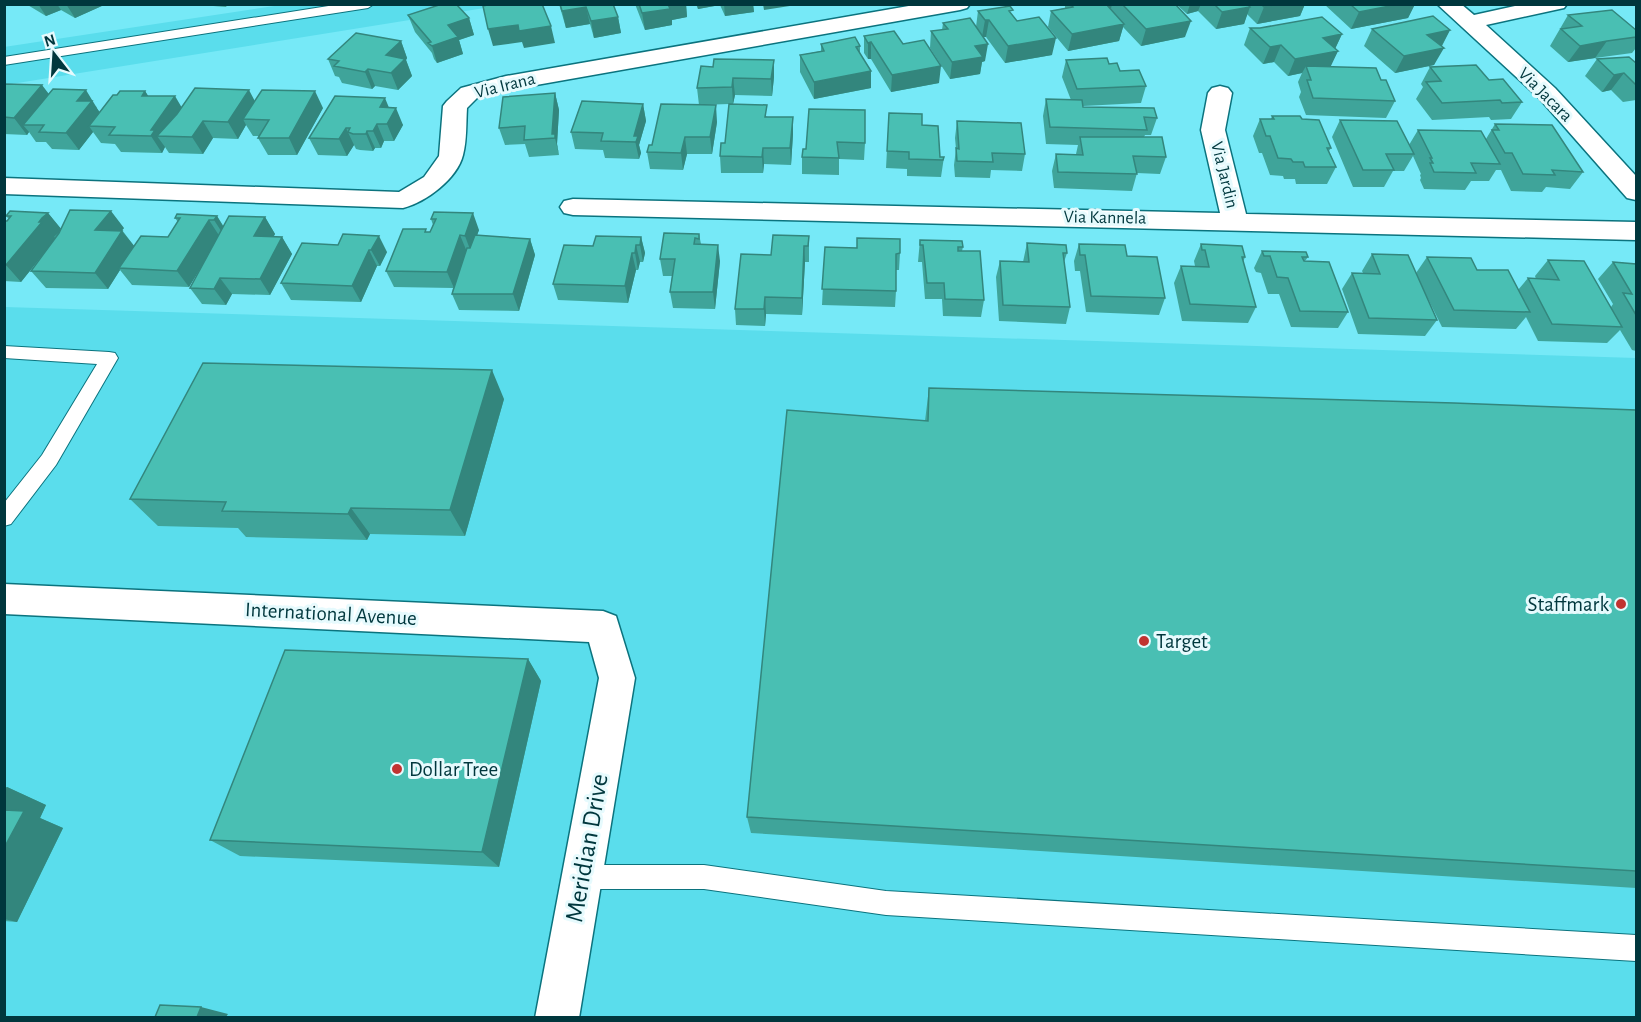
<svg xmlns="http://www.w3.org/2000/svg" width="1641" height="1022" viewBox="0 0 1641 1022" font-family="'Alegreya Sans',sans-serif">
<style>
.built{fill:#5addec}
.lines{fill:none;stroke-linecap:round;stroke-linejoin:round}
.lane-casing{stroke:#0b737e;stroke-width:2}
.street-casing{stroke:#0b737e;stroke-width:3}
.lane{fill:#fff;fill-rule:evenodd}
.street{fill:#fff;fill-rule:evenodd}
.wall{fill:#3fa49a}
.shaded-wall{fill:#33867d}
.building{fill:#49bfb3;stroke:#33867d;stroke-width:1.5}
.poi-dot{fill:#c13331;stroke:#e6fafd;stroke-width:2}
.labels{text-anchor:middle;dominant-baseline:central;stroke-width:6;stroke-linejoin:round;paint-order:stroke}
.far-street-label{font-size:18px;fill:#00373d;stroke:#e6fafd}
.poi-label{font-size:21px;fill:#00373d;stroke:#e6fafd;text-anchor:start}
.street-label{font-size:21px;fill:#00373d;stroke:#e6fafd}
.near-street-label{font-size:26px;fill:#00373d;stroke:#e6fafd}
</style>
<rect width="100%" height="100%" fill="#76e9f7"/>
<!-- built -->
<path class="built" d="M 281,5 L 503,5 L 5,85 L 4,47 Z
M 5,307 L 1636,358 L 1636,1017 L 5,1018 Z"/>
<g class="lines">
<defs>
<path id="lane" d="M 341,4 L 374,4 L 368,8 L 4,65 L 4,57 Z
M 4,346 L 109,352 L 115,353 L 118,358 L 56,465 L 11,524 L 4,526 L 4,503 L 42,455 L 97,364 L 4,358 Z
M 582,865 L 704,865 L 886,891 L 1636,935 L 1636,961 L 886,915 L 704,889 L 582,889 L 573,886 L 570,877 L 573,868 Z"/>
<path id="street" d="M 920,4 L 970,4 L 967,8 L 960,10 L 508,90 L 477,98 L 467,108 C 466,123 467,140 463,155 C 457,179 426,202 403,208 L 4,194 L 4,178 L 399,192 L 424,177 L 439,156 L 443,106 L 447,101 L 461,88 L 506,76 Z
M 1437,4 L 1461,4 L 1474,15 L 1524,4 L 1567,4 L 1564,8 L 1486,25 L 1555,88 L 1636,176 L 1636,200 L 1627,198 L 1539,98 Z
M 1220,86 L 1228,88 L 1232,93 L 1225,130 L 1246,214 L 1636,222 L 1636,240 L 573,215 L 564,213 L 560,207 L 564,201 L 573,199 L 1220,213 L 1201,130 L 1208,93 L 1212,88 Z
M 4,584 L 603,611 L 616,616 L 635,678 L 579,1018 L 535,1018 L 599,678 L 589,642 L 4,614 Z"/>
</defs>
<!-- lane casing -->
<use href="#lane" class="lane-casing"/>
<!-- street casing -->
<use href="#street" class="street-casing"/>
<!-- lane -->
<use href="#lane" class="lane"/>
<!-- street -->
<use href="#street" class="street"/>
</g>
<!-- wall -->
<path class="wall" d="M 26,4 L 104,5 L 75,18 L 61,10 L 46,16 Z
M 188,4 L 228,4 L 226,7 Z
M 559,4 L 613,4 L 618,17 L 621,33 L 594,38 L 590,24 L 566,28 Z
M 635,4 L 686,4 L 687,17 L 672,20 L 672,25 L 645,30 Z
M 696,4 L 753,4 L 754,12 L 725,16 L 720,5 L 698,9 Z
M 1065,4 L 1175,4 L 1185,37 L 1141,46 L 1123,27 L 1119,41 L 1068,51 L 1048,27 L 1051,11 L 1065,8 Z
M 1176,4 L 1305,4 L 1300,16 L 1257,24 L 1247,14 L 1244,24 L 1216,29 L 1198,11 L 1187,14 Z
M 1324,4 L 1415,4 L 1408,18 L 1351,29 Z
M 978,11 L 1012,15 L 1017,21 L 1052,55 L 1005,63 L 986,37 L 983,37 L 985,61 L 982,62 L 980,74 L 950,79 L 930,48 L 931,31 L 942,30 L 943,23 L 976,27 Z
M 408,15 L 469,18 L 474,35 L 459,40 L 463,54 L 437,63 L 434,59 L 432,53 L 415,32 Z
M 1568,15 L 1636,30 L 1636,48 L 1632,53 L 1595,58 L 1568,62 L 1550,46 Z
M 1250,28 L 1342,34 L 1335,49 L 1338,51 L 1330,66 L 1381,80 L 1395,101 L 1386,118 L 1306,115 L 1299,97 L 1301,92 L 1298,82 L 1302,73 L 1288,76 L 1274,62 L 1263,64 L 1244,45 Z
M 1372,29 L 1450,30 L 1442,46 L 1434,65 L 1395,73 L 1364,46 Z
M 864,36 L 903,44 L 939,83 L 891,92 L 871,59 L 868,59 L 864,53 Z
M 401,41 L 407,58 L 406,60 L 412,76 L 398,90 L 375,86 L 372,89 L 342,83 L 339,77 L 335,76 L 328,59 Z
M 821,44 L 860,46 L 860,53 L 871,88 L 814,99 L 800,72 L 800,55 L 821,51 Z
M 1597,59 L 1636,63 L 1636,100 L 1623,102 L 1611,90 L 1602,92 L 1585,76 Z
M 1066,60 L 1109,64 L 1146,86 L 1141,103 L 1083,106 L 1083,107 L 1157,118 L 1151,135 L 1145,135 L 1144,137 L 1166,157 L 1160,174 L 1137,173 L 1132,191 L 1054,188 L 1052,171 L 1056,154 L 1076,154 L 1078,145 L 1046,144 L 1043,116 L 1046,99 L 1071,100 L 1062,77 Z
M 713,67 L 774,77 L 772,96 L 735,95 L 733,104 L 768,117 L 793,117 L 793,134 L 791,165 L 764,164 L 763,173 L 721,173 L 720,156 L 725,143 L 729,104 L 699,105 L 697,88 Z
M 1430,67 L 1489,80 L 1522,102 L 1511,119 L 1491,120 L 1489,117 L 1432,120 L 1416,99 L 1423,87 L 1421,84 Z
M 4,84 L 49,94 L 97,107 L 96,108 L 100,112 L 145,91 L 148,96 L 182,108 L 255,101 L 323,108 L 297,155 L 268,155 L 258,138 L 259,136 L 253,136 L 246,125 L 238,139 L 213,138 L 203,154 L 169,153 L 165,147 L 162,153 L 121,152 L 115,144 L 101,143 L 93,132 L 79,150 L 52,149 L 46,142 L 36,142 L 29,132 L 27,135 L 4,134 Z
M 555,93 L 559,110 L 557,144 L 559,155 L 529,157 L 525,144 L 505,145 L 499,128 Z
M 643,104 L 646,121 L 639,145 L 641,153 L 639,159 L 605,158 L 603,150 L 575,149 L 571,132 Z
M 389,107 L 403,125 L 394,141 L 384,141 L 381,148 L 375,148 L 373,151 L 360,150 L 356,149 L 354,145 L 347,156 L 318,155 L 309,138 Z
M 809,109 L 865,143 L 864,160 L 839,159 L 839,175 L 802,174 L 802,157 L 806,149 Z
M 889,113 L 922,125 L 940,157 L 944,157 L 941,177 L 907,176 L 907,169 L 886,168 Z
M 1272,116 L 1302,119 L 1331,148 L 1329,151 L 1336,167 L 1327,184 L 1296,184 L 1295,179 L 1284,179 L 1283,176 L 1270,175 L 1262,153 L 1259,153 L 1253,136 L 1260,119 L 1271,119 Z
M 1340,120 L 1409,145 L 1418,130 L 1486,139 L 1495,124 L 1583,172 L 1570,189 L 1546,187 L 1542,192 L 1511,191 L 1501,170 L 1496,170 L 1489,181 L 1471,181 L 1465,190 L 1424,189 L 1420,180 L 1421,178 L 1420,175 L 1421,174 L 1413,156 L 1404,171 L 1393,171 L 1384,187 L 1353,187 L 1332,137 Z
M 957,121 L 1025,154 L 1022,171 L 991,170 L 990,178 L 955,177 L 954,165 L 956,149 L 955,138 Z
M 717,122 L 712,154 L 687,154 L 683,170 L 650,169 L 647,152 L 652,145 Z
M 434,212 L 479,230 L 477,235 L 530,239 L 535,255 L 519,311 L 459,310 L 452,294 L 453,288 L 394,287 L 386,271 L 427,232 L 430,232 L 433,225 L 431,219 Z
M 48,213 L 61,229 L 124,228 L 122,230 L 134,246 L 168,237 L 178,222 L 175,218 L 217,216 L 224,227 L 265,217 L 275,234 L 273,237 L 282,237 L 292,254 L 270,295 L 232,294 L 226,305 L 202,304 L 190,288 L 203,263 L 189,287 L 132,285 L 120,270 L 108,289 L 46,288 L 31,271 L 46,251 L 21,282 L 4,281 L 4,221 L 7,221 L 9,219 L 6,216 Z
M 699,234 L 701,244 L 720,261 L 715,309 L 673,308 L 670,292 L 672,276 L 663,276 L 660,259 Z
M 809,236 L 809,262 L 805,262 L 802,315 L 766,314 L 765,326 L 736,325 L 735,309 L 771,255 Z
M 641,237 L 645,253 L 643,262 L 640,262 L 638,270 L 636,270 L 628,303 L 558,300 L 553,284 L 593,246 Z
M 920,240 L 963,247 L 962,251 L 984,300 L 981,317 L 943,316 L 942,299 L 925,299 L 922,262 L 918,262 Z
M 1027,243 L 1067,253 L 1064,262 L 1070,307 L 1066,324 L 999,321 L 996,277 L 1000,261 L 1023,262 Z
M 1079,244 L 1165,298 L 1159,315 L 1086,312 L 1080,271 L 1075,271 L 1074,261 Z
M 1201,244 L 1245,257 L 1243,262 L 1256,307 L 1248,323 L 1182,321 L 1174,283 L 1181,266 L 1195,266 L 1194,261 Z
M 338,245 L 387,252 L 380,266 L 377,266 L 361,302 L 291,300 L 281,283 Z
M 825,247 L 900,253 L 899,270 L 896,270 L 896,291 L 895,307 L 822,305 Z
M 1262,251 L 1308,257 L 1305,261 L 1348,312 L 1338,328 L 1291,327 L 1279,294 L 1268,294 L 1261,273 L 1256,272 L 1254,268 Z
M 1372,254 L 1416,273 L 1427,257 L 1477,270 L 1518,290 L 1528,278 L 1536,279 L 1535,276 L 1548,260 L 1611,307 L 1613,304 L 1598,279 L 1613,262 L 1636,264 L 1636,351 L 1632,350 L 1620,330 L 1607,343 L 1538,341 L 1526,317 L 1516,329 L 1442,327 L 1421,285 L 1437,320 L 1425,336 L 1358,334 L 1342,289 L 1352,273 L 1363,273 L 1362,271 Z
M 929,388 L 1636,410 L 1636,888 L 751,833 L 747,817 L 925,421 Z
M 504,399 L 465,536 L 370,534 L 367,540 L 246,537 L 238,528 L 158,526 L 130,499 Z
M 528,659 L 541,681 L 499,867 L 240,856 L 210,840 Z
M 4,787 L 7,787 L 46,805 L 40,818 L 63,828 L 17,922 L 4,921 Z"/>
<!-- shaded-wall -->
<path class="shaded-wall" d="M 38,4 L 57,4 L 61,10 L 46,16 Z
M 66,4 L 104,4 L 104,5 L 75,18 Z
M 668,4 L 686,4 L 687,17 L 672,20 L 672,25 L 645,30 L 642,13 Z
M 697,4 L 720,4 L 720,5 L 698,9 Z
M 724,4 L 753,4 L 754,12 L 725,16 Z
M 763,4 L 796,4 L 796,5 L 764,10 Z
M 1109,4 L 1112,4 L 1110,13 L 1107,14 Z
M 1190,4 L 1201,4 L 1198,11 L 1187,14 Z
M 1278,4 L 1305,4 L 1300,16 L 1257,24 L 1264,7 Z
M 1400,4 L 1415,4 L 1408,18 L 1351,29 L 1359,12 Z
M 586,7 L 590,24 L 566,28 L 562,11 Z
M 1250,7 L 1244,24 L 1216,29 L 1222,12 Z
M 618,17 L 621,33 L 594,38 L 591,21 Z
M 469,18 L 474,35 L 459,40 L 463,54 L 437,63 L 432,46 L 448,25 Z
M 985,20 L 989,20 L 986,37 L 982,37 Z
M 1191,21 L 1185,37 L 1141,46 L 1146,29 Z
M 1124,24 L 1119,41 L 1068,51 L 1072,34 Z
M 518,25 L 551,26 L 555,43 L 524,48 L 522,42 L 493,46 L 488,29 Z
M 1450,30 L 1441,47 L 1427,35 Z
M 1342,34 L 1334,51 L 1323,38 Z
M 1056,38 L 1052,55 L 1005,63 L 1008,46 Z
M 401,41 L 407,58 L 406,60 L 412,76 L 398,90 L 391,73 L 386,55 Z
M 1607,41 L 1595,58 L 1568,62 L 1580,46 Z
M 871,42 L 871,59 L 868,59 L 868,43 Z
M 988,44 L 985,61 L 982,62 L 980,74 L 950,79 L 952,62 L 975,46 Z
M 1281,45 L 1274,62 L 1263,64 L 1270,47 Z
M 1444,48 L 1434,65 L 1395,73 L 1404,56 Z
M 1338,51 L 1330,68 L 1306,66 L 1302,73 L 1288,76 L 1295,59 Z
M 774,60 L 774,77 L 772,96 L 771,79 Z
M 941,66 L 939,83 L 891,92 L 892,75 Z
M 368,69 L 375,86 L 372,89 L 365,72 Z
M 871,71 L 871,88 L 814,99 L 814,82 Z
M 1624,73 L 1611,90 L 1602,92 L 1614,75 Z
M 733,78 L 735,95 L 733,104 L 732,87 Z
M 42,85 L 55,102 L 23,125 L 29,132 L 27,135 L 14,118 Z
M 86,90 L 103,118 L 89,126 L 93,132 L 79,150 L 66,133 L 77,101 Z
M 249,90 L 258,107 L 243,119 L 246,125 L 238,139 L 228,122 Z
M 145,91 L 156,108 L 142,96 Z
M 315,91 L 323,108 L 297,155 L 289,138 Z
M 555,93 L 559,110 L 557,144 L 559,155 L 555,138 L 552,134 Z
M 175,96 L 185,113 L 157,136 L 165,147 L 162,153 L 151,136 L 151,130 Z
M 385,98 L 392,115 L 396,108 L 403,125 L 394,141 L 380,107 Z
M 643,104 L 646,121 L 639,145 L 641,153 L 639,159 L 634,136 Z
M 716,105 L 717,122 L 712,154 L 710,137 Z
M 793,117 L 793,134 L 791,165 L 790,148 Z
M 203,121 L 213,138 L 203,154 L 192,137 Z
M 377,124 L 384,141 L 381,148 L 373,131 Z
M 346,128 L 354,145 L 347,156 L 339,139 Z
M 367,131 L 375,148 L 373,151 L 366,134 Z
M 685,137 L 687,154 L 683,170 L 681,153 Z
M 763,148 L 764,164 L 763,173 L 762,157 Z
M 111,211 L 124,228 L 108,247 L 95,230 Z
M 48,213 L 62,230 L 56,235 L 54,237 L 56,238 L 21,282 L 6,265 L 42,218 Z
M 473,213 L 479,230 L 471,252 L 465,236 Z
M 217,216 L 227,233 L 225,237 L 214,220 Z
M 265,217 L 275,234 L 265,253 L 254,236 Z
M 209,220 L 220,237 L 189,287 L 177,271 Z
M 122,231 L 135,247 L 119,268 L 120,270 L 108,289 L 95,273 Z
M 460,235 L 467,252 L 454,288 L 447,272 Z
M 379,236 L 387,252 L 380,266 L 371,250 Z
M 282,237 L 292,254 L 270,295 L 260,279 Z
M 641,237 L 645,253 L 643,262 L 640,245 Z
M 530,239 L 535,255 L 519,311 L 513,294 Z
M 636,245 L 640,262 L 638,270 L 635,253 Z
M 718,245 L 720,261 L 715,309 L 713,292 Z
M 804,246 L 805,262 L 802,315 L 802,298 Z
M 369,250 L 377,266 L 361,302 L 352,286 Z
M 632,253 L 636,270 L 628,303 L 625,286 Z
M 220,278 L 232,294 L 226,305 L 214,289 Z
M 765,297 L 766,314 L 765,326 L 764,309 Z
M 492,370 L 504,399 L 465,536 L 450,510 Z
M 351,508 L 370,534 L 367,540 L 348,514 Z
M 528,659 L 541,681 L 499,867 L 482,852 Z
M 7,787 L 46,805 L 40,818 L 63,828 L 17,922 L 4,919 L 4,792 Z
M 201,1007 L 228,1014 L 226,1017 L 197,1017 Z"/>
<!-- building -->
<path class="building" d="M 442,4 L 456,4 L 469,18 L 448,25 L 458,37 L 432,46 L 428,43 L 431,42 L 408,15 Z
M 492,4 L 542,4 L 551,26 L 519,31 L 518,25 L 488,29 L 483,6 Z
M 560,4 L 613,4 L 618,17 L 591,21 L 586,7 L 562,11 Z
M 639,4 L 668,4 L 670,9 L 642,13 Z
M 1071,4 L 1106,4 L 1124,24 L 1072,34 L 1051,11 L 1073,7 Z
M 1122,4 L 1175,4 L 1191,21 L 1146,29 Z
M 1214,4 L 1248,4 L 1250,7 L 1222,12 Z
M 1261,4 L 1278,4 L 1264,7 Z
M 1350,4 L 1400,4 L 1359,12 Z
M 1010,6 L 1013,10 L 1009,11 L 1017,21 L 1039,17 L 1056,38 L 1008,46 L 989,20 L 985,20 L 978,11 Z
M 1612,10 L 1636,30 L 1636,37 L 1607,41 L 1580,46 L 1561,29 L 1582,26 L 1568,15 Z
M 1433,16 L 1450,30 L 1427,35 L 1444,48 L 1404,56 L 1372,29 Z
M 1322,17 L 1342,34 L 1323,38 L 1338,51 L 1295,59 L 1281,45 L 1270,47 L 1250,28 L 1260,28 Z
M 970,18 L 988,44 L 975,46 L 983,57 L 952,62 L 931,31 L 948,29 L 943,23 Z
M 894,31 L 903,44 L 924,40 L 941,66 L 892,75 L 871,42 L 868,43 L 864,36 Z
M 356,33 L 401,41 L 386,55 L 405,59 L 391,73 L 368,69 L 365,72 L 334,66 L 339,61 L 328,59 Z
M 855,37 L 860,46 L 856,47 L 871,71 L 814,82 L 800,55 L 824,51 L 821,44 Z
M 1629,57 L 1636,63 L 1636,85 L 1624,73 L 1614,75 L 1597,59 Z
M 1107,58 L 1109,64 L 1117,63 L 1120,71 L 1139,70 L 1146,86 L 1077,89 L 1066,60 Z
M 714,59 L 774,60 L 771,79 L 733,78 L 732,87 L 697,88 L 701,66 L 713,67 Z
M 1476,65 L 1489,80 L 1503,79 L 1522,102 L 1502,103 L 1500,100 L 1442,103 L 1426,82 L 1441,81 L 1430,67 Z
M 1306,66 L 1376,68 L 1381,80 L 1386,80 L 1395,101 L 1313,98 L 1307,80 L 1311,80 Z
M 4,84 L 42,85 L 14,118 L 4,117 Z
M 195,88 L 249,90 L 228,122 L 203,121 L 192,137 L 157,136 L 177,114 Z
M 53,89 L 86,90 L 77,101 L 92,101 L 66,133 L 39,132 L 44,125 L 23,125 Z
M 262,90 L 315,91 L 289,138 L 258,138 L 269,120 L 243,119 Z
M 120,91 L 145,91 L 142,96 L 175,96 L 151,130 L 155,130 L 151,136 L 109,135 L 115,127 L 89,126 L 113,95 L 117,95 Z
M 555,93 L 552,134 L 555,134 L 555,138 L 524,140 L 525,126 L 499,128 L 503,97 Z
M 335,96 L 385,98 L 380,107 L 396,108 L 387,124 L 377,124 L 373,131 L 367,131 L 366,134 L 353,134 L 348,132 L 350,128 L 346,128 L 339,139 L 309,138 Z
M 1046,99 L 1082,100 L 1083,107 L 1154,108 L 1157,118 L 1144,117 L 1147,130 L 1050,127 Z
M 582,101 L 643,104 L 634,136 L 638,136 L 636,142 L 601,141 L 603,133 L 571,132 Z
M 661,104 L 716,105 L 710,137 L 685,137 L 681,153 L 647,152 L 649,145 L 652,145 Z
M 729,104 L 767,105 L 765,117 L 793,117 L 790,148 L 763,148 L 762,157 L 720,156 L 721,143 L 725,143 Z
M 809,109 L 865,110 L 865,143 L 837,142 L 839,158 L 802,157 L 803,149 L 806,149 Z
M 889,113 L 922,114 L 922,125 L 938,126 L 940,157 L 944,157 L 943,160 L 909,159 L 909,152 L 887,151 Z
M 1272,116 L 1300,116 L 1302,119 L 1319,120 L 1331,148 L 1327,148 L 1336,167 L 1305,167 L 1303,162 L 1293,162 L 1291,159 L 1278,158 L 1270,136 L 1266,136 L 1260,119 L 1274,119 Z
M 1340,120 L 1397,121 L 1414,154 L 1386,154 L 1394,170 L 1363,170 Z
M 957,121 L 1021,123 L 1025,154 L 992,153 L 993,162 L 957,161 L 956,148 L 959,149 Z
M 1495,124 L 1552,125 L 1583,172 L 1552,170 L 1555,175 L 1523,174 L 1512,153 L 1505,153 L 1492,130 L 1499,130 Z
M 1418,130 L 1481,131 L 1500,164 L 1471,163 L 1476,173 L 1434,172 L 1430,163 L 1433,163 L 1430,158 L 1432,158 Z
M 1080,137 L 1162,137 L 1166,157 L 1133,156 L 1137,174 L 1058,172 L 1056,154 L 1083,155 Z
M 70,210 L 111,211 L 95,230 L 122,231 L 95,273 L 31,271 L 59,233 Z
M 10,211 L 48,213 L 42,218 L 39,222 L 42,222 L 6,265 L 4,265 L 4,221 L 7,221 L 11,216 L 6,216 Z
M 434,212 L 473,213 L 465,236 L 460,235 L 447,272 L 386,271 L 403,229 L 426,229 L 425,232 L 430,232 L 436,219 L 431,219 Z
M 177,214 L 217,216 L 214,220 L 209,220 L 177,271 L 119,268 L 141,236 L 168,237 L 180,218 L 175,218 Z
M 229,216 L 265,217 L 254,236 L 282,237 L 260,279 L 220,278 L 214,289 L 190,288 Z
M 664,233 L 699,234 L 699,239 L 695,238 L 694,244 L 718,245 L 713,292 L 670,292 L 675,259 L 660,259 Z
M 343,234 L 379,236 L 371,250 L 369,250 L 352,286 L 281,283 L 302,243 L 338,245 Z
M 475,235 L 530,239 L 513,294 L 452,294 L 467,248 L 470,248 Z
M 773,235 L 809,236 L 808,246 L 804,246 L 802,298 L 765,297 L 764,309 L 735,309 L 741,254 L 771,255 Z
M 596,236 L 641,237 L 640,245 L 636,245 L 635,253 L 632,253 L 625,286 L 553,284 L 564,245 L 593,246 Z
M 857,238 L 900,239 L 900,253 L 896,254 L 896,291 L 822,289 L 825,247 L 857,248 Z
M 920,240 L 962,241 L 963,247 L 958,247 L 958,251 L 980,251 L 984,300 L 945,299 L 944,283 L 927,283 L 923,245 L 920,245 Z
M 1027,243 L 1066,245 L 1067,253 L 1063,253 L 1070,307 L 1003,305 L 1000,261 L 1029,262 Z
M 1079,244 L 1125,245 L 1127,256 L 1157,257 L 1165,298 L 1091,296 L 1085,255 L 1080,255 Z
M 1201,244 L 1242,246 L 1245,257 L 1242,257 L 1256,307 L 1190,304 L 1181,266 L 1209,267 L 1205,250 L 1202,250 Z
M 1262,251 L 1306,252 L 1308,257 L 1302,257 L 1304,261 L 1329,262 L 1348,312 L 1300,311 L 1288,278 L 1277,277 L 1270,256 L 1264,256 Z
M 1372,254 L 1408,255 L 1437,320 L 1369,318 L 1352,273 L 1380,274 Z
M 1427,257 L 1471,258 L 1477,270 L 1508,270 L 1530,312 L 1454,310 Z
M 1548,260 L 1584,261 L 1622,327 L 1552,324 L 1528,278 L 1559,280 Z
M 1613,262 L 1636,264 L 1636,315 L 1623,293 L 1632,294 Z
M 203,363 L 492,370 L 450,510 L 351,508 L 348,514 L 222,511 L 226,502 L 130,499 Z
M 929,388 L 1454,403 L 1636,410 L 1636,871 L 747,817 L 787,410 L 928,421 Z
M 285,650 L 528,659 L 482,852 L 210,840 Z
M 4,810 L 24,811 L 4,848 Z
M 160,1005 L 201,1007 L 197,1017 L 155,1017 Z"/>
<!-- markers -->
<g class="poi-dot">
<circle cx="1621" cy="604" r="6"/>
<circle cx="1144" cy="641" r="6"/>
<circle cx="397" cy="769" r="6"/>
</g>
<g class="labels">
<!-- far-street labels -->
<g class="far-street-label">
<text transform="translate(505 86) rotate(-14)">Via Irana</text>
<text transform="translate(1545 95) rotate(45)">Via Jacara</text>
<text transform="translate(1224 175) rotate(76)">Via Jardin</text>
<text transform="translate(1105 218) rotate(1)">Via Kannela</text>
</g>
<!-- poi labels -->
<g class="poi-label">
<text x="1609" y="604" text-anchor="end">Staffmark</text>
<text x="1156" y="641">Target</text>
<text x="409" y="769">Dollar Tree</text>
</g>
<!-- street labels -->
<g class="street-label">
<text transform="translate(331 614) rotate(3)">International Avenue</text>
</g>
<!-- near-street labels -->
<g class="near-street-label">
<text transform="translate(587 848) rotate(-80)">Meridian Drive</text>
</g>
</g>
<!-- border -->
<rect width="1641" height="1022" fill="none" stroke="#00373d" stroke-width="12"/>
<!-- north arrow -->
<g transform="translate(54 54) rotate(343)" stroke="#e6fafd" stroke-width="4.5" paint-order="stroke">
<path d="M0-4.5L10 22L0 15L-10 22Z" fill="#00373d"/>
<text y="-9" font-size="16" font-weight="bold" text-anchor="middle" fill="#00373d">N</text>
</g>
</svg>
